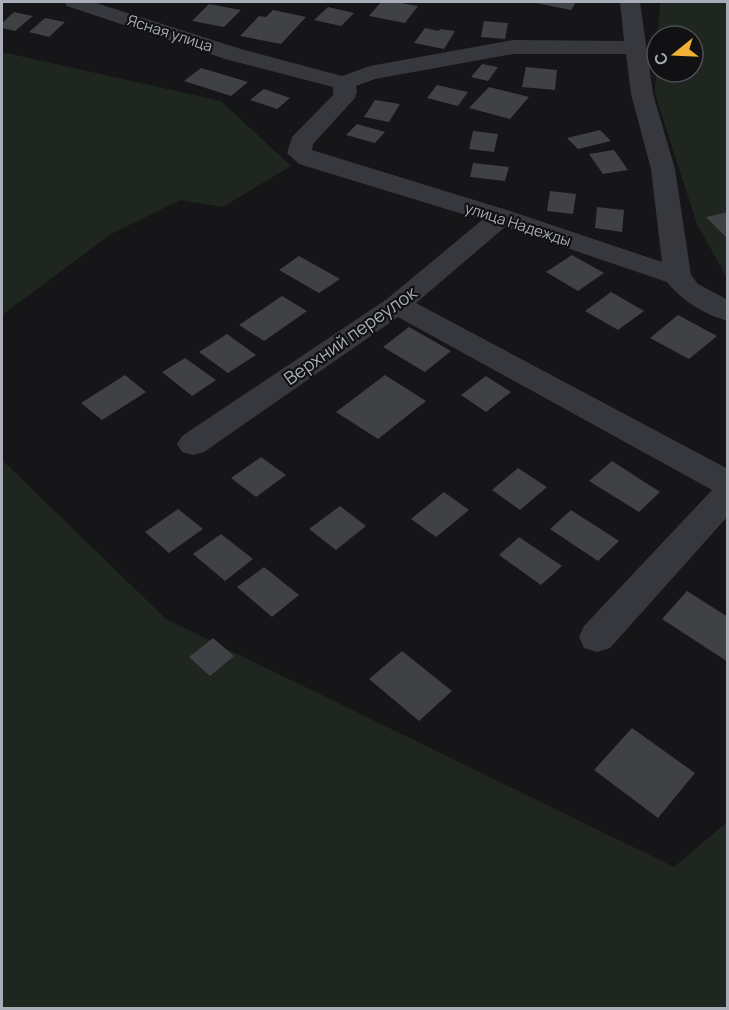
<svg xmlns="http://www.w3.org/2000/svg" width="729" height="1010" viewBox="0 0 729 1010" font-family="Manrope,sans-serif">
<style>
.green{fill:#1e261f}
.building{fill:#404145}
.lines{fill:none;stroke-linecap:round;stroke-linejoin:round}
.minor{fill:#37383d;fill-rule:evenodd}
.labels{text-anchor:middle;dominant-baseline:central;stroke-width:4.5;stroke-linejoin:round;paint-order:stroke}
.far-street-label{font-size:15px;fill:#a8adb8;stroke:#111113}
.street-label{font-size:18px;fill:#a8adb8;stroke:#111113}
</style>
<rect width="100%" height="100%" fill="#161618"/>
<!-- green -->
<path class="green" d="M 660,2 L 727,2 L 727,278 L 697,224 L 655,94 L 657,51 L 657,72 L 693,72 L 693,36 L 658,36 Z
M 2,52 L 221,101 L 291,166 L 223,207 L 180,200 L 111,234 L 2,315 Z
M 2,460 L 166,619 L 674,867 L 727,822 L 727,1008 L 2,1008 Z"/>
<!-- building -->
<path class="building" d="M 381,2 L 396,2 L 418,6 L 405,23 L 369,16 Z
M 531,2 L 576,2 L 571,10 Z
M 209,4 L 241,10 L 224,27 L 192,21 Z
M 328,7 L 354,13 L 341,26 L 314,20 Z
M 273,10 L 306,17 L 281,44 L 240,36 L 259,16 L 266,17 Z
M 14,12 L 33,16 L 15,31 L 2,28 L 2,23 Z
M 45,18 L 65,22 L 49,37 L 29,32 Z
M 484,21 L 508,23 L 505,39 L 481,37 Z
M 425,28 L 439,31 L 440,29 L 455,31 L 444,49 L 414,43 Z
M 482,64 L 498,67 L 488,81 L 471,77 Z
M 526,67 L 557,70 L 555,90 L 522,87 Z
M 201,68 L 248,82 L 231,96 L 184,81 Z
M 437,85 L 468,92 L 458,106 L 427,98 Z
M 489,87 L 529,97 L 510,119 L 469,108 Z
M 264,89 L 290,98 L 277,109 L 250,100 Z
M 375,100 L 400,104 L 389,122 L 364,117 Z
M 357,124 L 385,132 L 375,143 L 346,135 Z
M 600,130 L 611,141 L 578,149 L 567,138 Z
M 473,131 L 498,134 L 494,152 L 469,149 Z
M 614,150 L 628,170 L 603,174 L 589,154 Z
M 473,163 L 509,167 L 505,181 L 470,177 Z
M 550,191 L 576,194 L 573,214 L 547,211 Z
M 597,207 L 624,210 L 622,232 L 595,228 Z
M 728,212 L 728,239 L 706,217 Z
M 572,255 L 604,273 L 578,291 L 546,272 Z
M 299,256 L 340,279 L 319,293 L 279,270 Z
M 611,292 L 644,311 L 618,330 L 585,311 Z
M 282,296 L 307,311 L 264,341 L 239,325 Z
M 678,315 L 717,336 L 689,359 L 650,338 Z
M 409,327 L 451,351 L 425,372 L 383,347 Z
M 227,334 L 256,355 L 228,373 L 199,352 Z
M 185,358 L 216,380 L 192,396 L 162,372 Z
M 125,375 L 146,392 L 102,420 L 81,403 Z
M 385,375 L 426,401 L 378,439 L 336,412 Z
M 486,376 L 511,392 L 486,412 L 461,395 Z
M 261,457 L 286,475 L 256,497 L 231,478 Z
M 612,461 L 660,492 L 639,512 L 589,481 Z
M 518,468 L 547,487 L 520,510 L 492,490 Z
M 444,492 L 469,510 L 436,537 L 411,519 Z
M 340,506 L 366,526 L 336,550 L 309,529 Z
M 178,509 L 203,529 L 169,553 L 145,532 Z
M 571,510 L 619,541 L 598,561 L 550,529 Z
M 221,534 L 253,559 L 225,581 L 193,554 Z
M 519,537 L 562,566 L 541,585 L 499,555 Z
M 264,567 L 299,595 L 272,617 L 237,587 Z
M 687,591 L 728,617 L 728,662 L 662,619 Z
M 213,638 L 234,656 L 210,676 L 189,657 Z
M 402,651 L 452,691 L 419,721 L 369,679 Z
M 632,728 L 695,773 L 658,818 L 594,770 Z"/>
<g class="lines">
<!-- minor -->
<path class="minor" d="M 64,2 L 93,2 L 241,49 L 342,76 L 370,66 L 513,40 L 624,41 L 620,2 L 640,2 L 653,94 L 675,169 L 691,275 L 698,284 L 728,300 L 728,321 C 705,315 681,300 667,282 L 505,227 L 416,303 L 728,469 L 728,516 L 610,648 L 597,652 L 584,648 L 579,637 L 584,626 L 712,490 L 398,317 L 204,452 L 193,455 L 182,452 L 177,444 L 182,436 L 387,299 L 482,220 L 299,164 L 287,153 L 292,137 L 333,95 L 333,87 L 225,59 L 67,6 ZM 513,54 L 626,54 L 631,94 L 651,169 L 662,262 L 510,211 L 312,150 L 313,144 L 355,98 L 357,91 L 356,86 L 375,79 Z"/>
</g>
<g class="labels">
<!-- far-street labels -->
<g class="far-street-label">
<text transform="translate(170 33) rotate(18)">Ясная улица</text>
<text transform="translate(518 224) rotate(18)">улица Надежды</text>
</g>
<!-- street labels -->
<g class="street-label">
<text transform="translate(350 335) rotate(-35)">Верхний переулок</text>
</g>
</g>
<!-- border -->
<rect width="729" height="1010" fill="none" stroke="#a8adb8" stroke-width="6"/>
<!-- north arrow -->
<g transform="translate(675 54) rotate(252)"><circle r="28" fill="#111113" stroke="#4d4f55" stroke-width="1.5"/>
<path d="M0-4.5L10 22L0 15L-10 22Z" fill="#f2b134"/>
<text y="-9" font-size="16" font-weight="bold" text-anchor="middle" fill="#a8adb8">С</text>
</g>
</svg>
